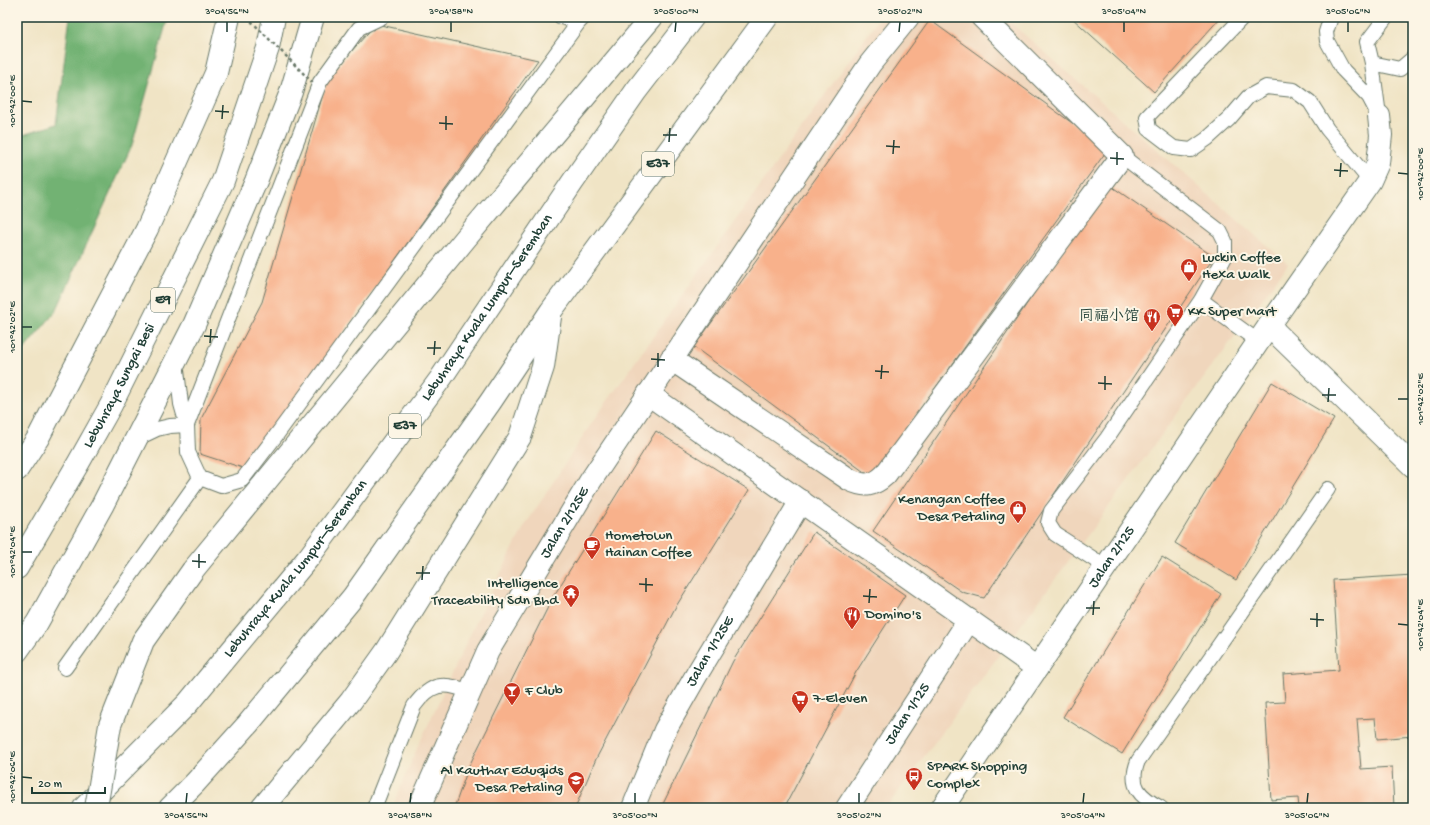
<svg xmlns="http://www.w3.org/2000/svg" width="1430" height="825" viewBox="0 0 1430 825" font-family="'Gochi Hand','LXGW WenKai TC',sans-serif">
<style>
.built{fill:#f0d6bc}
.forest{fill:#72b273;stroke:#487854}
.building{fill:#f8b18b}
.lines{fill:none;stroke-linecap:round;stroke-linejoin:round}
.service-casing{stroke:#687767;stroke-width:16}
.minor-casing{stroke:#687767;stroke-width:24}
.tertiary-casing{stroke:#687767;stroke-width:24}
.motorway-casing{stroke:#687767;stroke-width:24}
.service{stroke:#fff;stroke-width:14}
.minor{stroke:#fff;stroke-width:22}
.tertiary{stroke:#fff;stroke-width:22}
.motorway{stroke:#fff;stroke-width:22}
.motorway-bridge-casing{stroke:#687767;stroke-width:24;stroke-linecap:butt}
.path-bridge{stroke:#687767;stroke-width:2.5;stroke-dasharray:3 3;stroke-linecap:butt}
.motorway-bridge{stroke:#fff;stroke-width:22}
.ticks{fill:none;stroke:#1f3d34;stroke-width:1.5}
.labels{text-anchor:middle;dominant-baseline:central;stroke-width:4;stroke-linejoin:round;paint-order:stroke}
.shield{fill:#fcf5e5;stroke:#617469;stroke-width:1}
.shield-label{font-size:14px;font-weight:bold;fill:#1f3d34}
.poi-label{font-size:15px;fill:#1f3d34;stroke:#fcf5e5;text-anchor:start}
.street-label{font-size:15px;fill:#1f3d34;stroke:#fcf5e5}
.neatline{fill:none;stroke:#1f3d34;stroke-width:1.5}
.ticks-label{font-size:10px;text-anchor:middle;fill:#1f3d34}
</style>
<rect width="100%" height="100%" fill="#fcf5e5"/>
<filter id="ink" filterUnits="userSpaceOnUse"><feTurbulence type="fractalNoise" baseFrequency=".025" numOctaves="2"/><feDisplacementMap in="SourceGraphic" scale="8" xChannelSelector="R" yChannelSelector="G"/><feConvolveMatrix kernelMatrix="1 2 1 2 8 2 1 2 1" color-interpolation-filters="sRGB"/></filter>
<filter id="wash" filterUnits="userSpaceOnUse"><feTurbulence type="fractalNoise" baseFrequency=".012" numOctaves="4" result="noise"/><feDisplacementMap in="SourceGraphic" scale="16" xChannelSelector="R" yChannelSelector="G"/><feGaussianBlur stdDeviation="0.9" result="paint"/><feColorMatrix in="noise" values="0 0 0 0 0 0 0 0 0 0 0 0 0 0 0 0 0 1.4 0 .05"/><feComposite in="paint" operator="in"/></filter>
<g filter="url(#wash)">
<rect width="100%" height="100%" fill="#f0e4c5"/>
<!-- built -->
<path class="built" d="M 880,17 L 1004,17 L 1288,264 L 886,808 L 392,808 L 418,746 L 478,618 L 524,527 L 589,427 Z"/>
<!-- forest -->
<path class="forest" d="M 70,17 L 168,17 L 132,145 L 56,311 L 17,358 L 17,137 L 56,124 Z"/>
<g id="blocks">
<!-- building -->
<path class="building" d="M 1071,17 L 1221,17 L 1154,92 Z
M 930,20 L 1108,149 L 871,477 L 694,347 Z
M 376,24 L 538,60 L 246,469 L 200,454 L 201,419 L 262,302 L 328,77 Z
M 1108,184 L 1214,257 L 984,598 L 962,592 L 873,531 Z
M 1272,382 L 1334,419 L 1236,580 L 1175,543 Z
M 656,431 L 749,490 L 675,608 L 596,759 L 575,808 L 454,808 L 469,766 L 553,597 Z
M 814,532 L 905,595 L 856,672 L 784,808 L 661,808 L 733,661 Z
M 1162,557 L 1221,594 L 1122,754 L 1063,717 Z
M 1413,575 L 1413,736 L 1377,739 L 1375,718 L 1357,719 L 1361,769 L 1392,767 L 1394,808 L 1299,808 L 1298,798 L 1271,800 L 1265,703 L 1285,702 L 1283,674 L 1339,670 L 1333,580 Z"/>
</g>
</g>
<g filter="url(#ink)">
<use href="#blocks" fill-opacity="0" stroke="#687767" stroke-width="1"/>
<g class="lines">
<defs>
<path id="service" d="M 561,17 L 579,22 L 584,17
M 1243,17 L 1147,117 L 1149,129 L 1174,148 L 1191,150 L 1207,139 L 1229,119 L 1248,97 L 1266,87 L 1294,90 L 1310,102 L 1327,129 L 1370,181
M 1331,17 L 1326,32 L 1327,41 L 1343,70 L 1369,97 L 1379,116
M 1386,17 L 1367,42 L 1372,63 L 1400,69 L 1413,58
M 1372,63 L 1378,108
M 1201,300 L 1259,342
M 176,362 L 181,404 L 187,425 L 188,452 L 200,478 L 221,486 L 242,480 L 275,437 L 579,22
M 187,425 L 320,82 L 359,28 L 382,17
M 136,439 L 157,429 L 170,426 L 187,425
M 1106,567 L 1055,534 L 1048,523 L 1051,511 L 1107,438 L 1201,300 L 1225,257 L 1225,241 L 1220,231 L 1122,156
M 65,668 L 200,478
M 374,808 L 414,706 C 431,683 443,681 470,692
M 1161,808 C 1140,797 1128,786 1138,761 L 1328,489"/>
<g id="minor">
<path d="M 1269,326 L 1370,181 L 1378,163 L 1381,135 L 1379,116"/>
<path d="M 671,359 L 850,480 C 865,487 873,486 885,475 L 1122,156 L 982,17"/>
<path d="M 648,394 L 1037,668"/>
<path d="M 17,651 L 37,623 L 102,506 L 194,325 L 256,181 L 291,92 L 313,17"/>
<path id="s1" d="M 419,808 L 488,651 L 591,480 L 870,64 L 908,17"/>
<path id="s2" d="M 633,808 L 665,730 L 697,674 L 801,501"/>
<path id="s3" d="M 847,808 L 969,620"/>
</g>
<g id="tertiary">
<path id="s4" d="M 942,808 L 1269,326 L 1413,466"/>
</g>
<g id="motorway">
<path d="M 17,470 L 38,438 L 52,411 L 147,229 L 216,73 L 229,17"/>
<path id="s5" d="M 17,568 L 79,462 L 111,405 L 223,181 L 268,48 L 274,17"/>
<path d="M 193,570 L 466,238 L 652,17"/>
<path id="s6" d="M 84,808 L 188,703 L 309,557 L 441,378 L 572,183 L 636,91 L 693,17"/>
<path d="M 170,808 L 195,783 L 248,724 L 353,597 L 491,401 L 551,311 L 767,17"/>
<path d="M 262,808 L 351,701 L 386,652 L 520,437 L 543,367 L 550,317"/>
</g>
</defs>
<!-- service casing -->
<use href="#service" class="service-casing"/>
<!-- minor casing -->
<use href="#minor" class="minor-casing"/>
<!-- tertiary casing -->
<use href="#tertiary" class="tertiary-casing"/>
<!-- motorway casing -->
<use href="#motorway" class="motorway-casing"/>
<!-- service -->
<use href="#service" class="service"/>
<!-- minor -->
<use href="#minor" class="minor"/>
<!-- tertiary -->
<use href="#tertiary" class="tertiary"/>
<!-- motorway -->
<use href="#motorway" class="motorway"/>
<defs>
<path id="motorway-bridge" d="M 96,808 L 110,725 L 143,641 L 193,570"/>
</defs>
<!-- motorway-bridge casing -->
<use href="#motorway-bridge" class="motorway-bridge-casing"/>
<!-- path-bridge -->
<path class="path-bridge" d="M 247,17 L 313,83"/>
<!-- motorway-bridge -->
<use href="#motorway-bridge" class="motorway-bridge"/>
</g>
</g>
<!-- ticks -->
<path class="ticks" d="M 227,32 L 227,22M 451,32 L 451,22M 675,32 L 676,22M 899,32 L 900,22M 1124,32 L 1124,22M 1348,32 L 1348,22M 22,101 L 32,102M 215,111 L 229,112M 222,119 L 223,105M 439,123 L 453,124M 446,130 L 446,116M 663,135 L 677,135M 669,142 L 670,128M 886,146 L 900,147M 893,154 L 894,140M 1110,158 L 1124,159M 1117,165 L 1117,152M 1334,170 L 1348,171M 1398,173 L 1408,174M 1340,177 L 1341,163M 22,327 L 32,327M 204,336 L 218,337M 210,343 L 211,329M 427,348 L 441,348M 434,355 L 435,341M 651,359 L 665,360M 658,367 L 658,353M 875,371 L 889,372M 881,379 L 882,365M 1098,383 L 1112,384M 1105,390 L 1105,376M 1322,395 L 1336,395M 1398,399 L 1408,399M 1328,402 L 1329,388M 22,552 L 32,552M 192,561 L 206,562M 199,568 L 199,554M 416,573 L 430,573M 422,580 L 423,566M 639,584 L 653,585M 646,592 L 646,578M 863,596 L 877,597M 869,603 L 870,589M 1086,608 L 1100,608M 1093,615 L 1094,601M 1310,619 L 1324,620M 1398,624 L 1408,625M 1317,627 L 1317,613M 22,777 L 32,778M 186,803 L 187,793M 410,803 L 411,793M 635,803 L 635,793M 859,803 L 859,793M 1083,803 L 1084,793M 1307,803 L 1308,793"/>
<!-- icons -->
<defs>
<symbol id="shop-pin" viewBox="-11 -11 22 30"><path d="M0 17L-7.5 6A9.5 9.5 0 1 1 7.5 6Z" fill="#c8321e" stroke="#fcf5e5"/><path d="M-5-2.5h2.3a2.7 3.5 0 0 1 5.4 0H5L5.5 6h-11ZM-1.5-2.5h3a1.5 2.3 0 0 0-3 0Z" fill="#fff"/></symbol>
<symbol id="supermarket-pin" viewBox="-11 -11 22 30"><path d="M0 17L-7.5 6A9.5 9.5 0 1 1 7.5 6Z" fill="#c8321e" stroke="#fcf5e5"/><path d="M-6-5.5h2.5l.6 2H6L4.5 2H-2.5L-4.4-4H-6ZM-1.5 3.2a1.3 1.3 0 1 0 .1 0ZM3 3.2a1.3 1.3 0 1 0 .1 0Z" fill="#fff"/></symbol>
<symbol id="restaurant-pin" viewBox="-11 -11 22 30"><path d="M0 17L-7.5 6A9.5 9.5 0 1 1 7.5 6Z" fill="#c8321e" stroke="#fcf5e5"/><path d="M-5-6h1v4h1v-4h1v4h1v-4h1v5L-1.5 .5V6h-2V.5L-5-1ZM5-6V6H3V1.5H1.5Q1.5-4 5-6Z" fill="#fff"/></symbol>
<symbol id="cafe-pin" viewBox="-11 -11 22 30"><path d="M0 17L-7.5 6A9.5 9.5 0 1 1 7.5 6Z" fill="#c8321e" stroke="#fcf5e5"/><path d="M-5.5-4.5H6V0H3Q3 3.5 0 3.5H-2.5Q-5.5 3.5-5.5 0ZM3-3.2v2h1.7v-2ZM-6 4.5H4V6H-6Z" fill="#fff"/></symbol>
<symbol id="temple-pin" viewBox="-11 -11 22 30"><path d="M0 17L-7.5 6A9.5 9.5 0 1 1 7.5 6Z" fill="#c8321e" stroke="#fcf5e5"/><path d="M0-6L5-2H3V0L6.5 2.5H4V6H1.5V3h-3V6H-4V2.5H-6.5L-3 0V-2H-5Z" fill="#fff"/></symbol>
<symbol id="bar-pin" viewBox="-11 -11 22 30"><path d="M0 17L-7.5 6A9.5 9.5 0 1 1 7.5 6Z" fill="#c8321e" stroke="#fcf5e5"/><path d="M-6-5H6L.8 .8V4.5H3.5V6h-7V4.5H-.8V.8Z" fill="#fff"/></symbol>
<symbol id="bus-pin" viewBox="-11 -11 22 30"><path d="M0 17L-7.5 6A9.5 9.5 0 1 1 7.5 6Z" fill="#c8321e" stroke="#fcf5e5"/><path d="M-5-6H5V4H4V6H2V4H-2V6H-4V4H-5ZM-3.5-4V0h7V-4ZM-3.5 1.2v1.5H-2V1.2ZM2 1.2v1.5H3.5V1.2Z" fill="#fff"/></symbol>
<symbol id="school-pin" viewBox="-11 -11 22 30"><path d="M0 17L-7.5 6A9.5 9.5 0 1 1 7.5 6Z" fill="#c8321e" stroke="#fcf5e5"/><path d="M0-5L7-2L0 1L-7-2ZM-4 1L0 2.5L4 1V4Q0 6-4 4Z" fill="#fff"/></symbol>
</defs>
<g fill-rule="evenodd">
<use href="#shop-pin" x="1179" y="257" width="20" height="27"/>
<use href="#supermarket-pin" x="1165" y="302" width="20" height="27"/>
<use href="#restaurant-pin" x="1142" y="307" width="20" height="27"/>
<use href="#shop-pin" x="1008" y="499" width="20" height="27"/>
<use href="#cafe-pin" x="582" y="535" width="20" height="27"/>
<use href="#temple-pin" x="561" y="583" width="20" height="27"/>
<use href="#restaurant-pin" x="842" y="605" width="20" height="27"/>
<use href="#bar-pin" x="502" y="681" width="20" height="27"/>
<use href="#supermarket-pin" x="790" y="689" width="20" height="27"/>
<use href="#bus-pin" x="904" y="766" width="20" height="27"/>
<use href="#school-pin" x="566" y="770" width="20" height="27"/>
</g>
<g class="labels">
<!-- shield labels -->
<g class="shield">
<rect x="642" y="152" width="32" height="24" rx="3"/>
<rect x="151" y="288" width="24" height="24" rx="3"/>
<rect x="389" y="414" width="32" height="24" rx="3"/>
</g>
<g class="shield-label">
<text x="658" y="164">E37</text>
<text x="163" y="300">E9</text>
<text x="405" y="426">E37</text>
</g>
<!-- poi labels -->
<g class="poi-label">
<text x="1202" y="258">Luckin Coffee<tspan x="1202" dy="17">Hexa Walk</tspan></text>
<text x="1188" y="312">KK Super Mart</text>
<text x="1139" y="317" text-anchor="end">同福小馆</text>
<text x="1005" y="500" text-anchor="end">Kenangan Coffee<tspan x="1005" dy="17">Desa Petaling</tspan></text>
<text x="605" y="536">Hometown<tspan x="605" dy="17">Hainan Coffee</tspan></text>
<text x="558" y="584" text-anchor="end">Intelligence<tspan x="558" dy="17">Traceability Sdn Bhd</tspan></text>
<text x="865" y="615">Domino's</text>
<text x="525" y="691">F Club</text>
<text x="813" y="699">7-Eleven</text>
<text x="927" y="767">SPARK Shopping<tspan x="927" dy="17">Complex</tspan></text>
<text x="563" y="771" text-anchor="end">Al Kauthar Eduqids<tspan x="563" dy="17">Desa Petaling</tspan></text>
</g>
<!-- street labels -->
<g class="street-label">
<text stroke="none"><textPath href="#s6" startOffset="644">Lebuhraya Kuala Lumpur–Seremban</textPath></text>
<text stroke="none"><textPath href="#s5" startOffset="209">Lebuhraya Sungai Besi</textPath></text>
<text stroke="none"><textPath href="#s1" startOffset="321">Jalan 2/125E</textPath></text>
<text stroke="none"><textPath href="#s4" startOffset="303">Jalan 2/125</textPath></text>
<text stroke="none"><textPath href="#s6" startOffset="320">Lebuhraya Kuala Lumpur–Seremban</textPath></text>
<text stroke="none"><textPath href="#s2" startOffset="175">Jalan 1/125E</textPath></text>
<text stroke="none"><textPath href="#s3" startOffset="112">Jalan 1/125</textPath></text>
</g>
</g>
<!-- margin -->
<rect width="1430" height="825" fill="none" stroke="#fcf5e5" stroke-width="44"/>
<!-- scale -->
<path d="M32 787v6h73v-6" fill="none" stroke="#1f3d34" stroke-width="2"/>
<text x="38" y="787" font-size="12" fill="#1f3d34" stroke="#fcf5e5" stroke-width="3" paint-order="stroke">20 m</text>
<rect x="22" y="22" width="1386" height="781" class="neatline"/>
<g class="ticks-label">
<text x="227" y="14">3°04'56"N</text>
<text x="451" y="14">3°04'58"N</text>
<text x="676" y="14">3°05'00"N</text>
<text x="900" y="14">3°05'02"N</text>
<text x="1124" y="14">3°05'04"N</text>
<text x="1348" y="14">3°05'06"N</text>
<text transform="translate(11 101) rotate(-90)" y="4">101°42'00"E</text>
<text transform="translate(1419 174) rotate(-90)" y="4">101°42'00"E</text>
<text transform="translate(11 327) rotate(-90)" y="4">101°42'02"E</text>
<text transform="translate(1419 399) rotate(-90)" y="4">101°42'02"E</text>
<text transform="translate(11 552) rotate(-90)" y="4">101°42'04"E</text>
<text transform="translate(1419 625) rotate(-90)" y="4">101°42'04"E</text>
<text transform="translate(11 777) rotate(-90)" y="4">101°42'06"E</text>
<text x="186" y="818">3°04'56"N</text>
<text x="410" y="818">3°04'58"N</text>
<text x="635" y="818">3°05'00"N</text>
<text x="859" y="818">3°05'02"N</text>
<text x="1083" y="818">3°05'04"N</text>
<text x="1307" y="818">3°05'06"N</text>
</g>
</svg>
